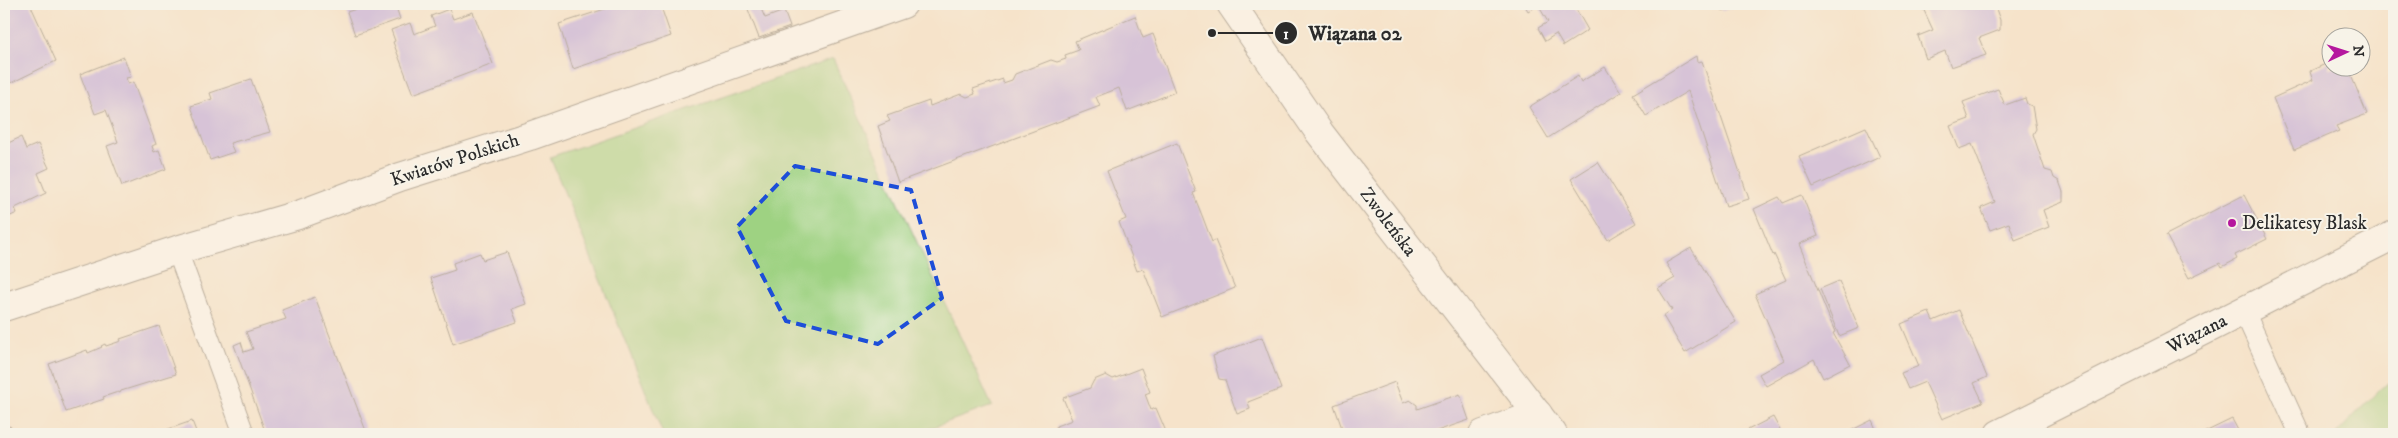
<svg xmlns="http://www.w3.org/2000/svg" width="2398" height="438" viewBox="0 0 2398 438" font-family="'IM FELL DW Pica',serif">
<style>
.green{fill:#9ed282;stroke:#647e56}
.building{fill:#b19ce7}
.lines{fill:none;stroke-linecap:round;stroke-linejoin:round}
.lane-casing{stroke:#726b63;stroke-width:22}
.street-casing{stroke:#726b63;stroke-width:30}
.secondary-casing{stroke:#726b63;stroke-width:30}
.lane{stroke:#fff;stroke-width:20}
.street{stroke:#fff;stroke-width:28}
.secondary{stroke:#fff;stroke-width:28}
.marked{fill:none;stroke:#1d4ed8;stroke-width:4;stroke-dasharray:10 6;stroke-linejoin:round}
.poi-dot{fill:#b5179e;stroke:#f7f3e8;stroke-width:2}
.labels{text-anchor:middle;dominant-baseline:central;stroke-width:4;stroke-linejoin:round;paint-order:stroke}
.street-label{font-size:19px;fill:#2b2b2b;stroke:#f7f3e8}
.poi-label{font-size:19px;fill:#2b2b2b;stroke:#f7f3e8;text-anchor:start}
.leader{fill:none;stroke:#2b2b2b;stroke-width:2}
.callout-dot{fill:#2b2b2b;stroke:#f7f3e8;stroke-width:2}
.mark-label{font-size:15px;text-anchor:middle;font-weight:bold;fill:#fff}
.callout-label{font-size:20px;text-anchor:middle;font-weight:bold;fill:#2b2b2b;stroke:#f7f3e8;stroke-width:4;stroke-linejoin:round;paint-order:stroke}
</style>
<rect width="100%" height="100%" fill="#f7f3e8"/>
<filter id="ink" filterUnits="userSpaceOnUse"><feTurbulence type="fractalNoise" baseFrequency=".02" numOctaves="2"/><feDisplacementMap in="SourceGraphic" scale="10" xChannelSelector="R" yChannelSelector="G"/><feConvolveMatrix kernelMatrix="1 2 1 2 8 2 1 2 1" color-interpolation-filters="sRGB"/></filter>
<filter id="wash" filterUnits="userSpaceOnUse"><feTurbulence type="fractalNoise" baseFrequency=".0096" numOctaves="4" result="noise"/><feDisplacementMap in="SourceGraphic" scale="20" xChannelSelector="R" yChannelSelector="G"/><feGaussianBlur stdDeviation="1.12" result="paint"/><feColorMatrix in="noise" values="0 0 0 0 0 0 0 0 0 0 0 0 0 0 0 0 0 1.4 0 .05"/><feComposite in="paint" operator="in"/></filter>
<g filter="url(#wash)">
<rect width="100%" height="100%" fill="#f5e3cb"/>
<!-- green -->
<path class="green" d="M 833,59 L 992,406 L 914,434 L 663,434 L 550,157 Z
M 2394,380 L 2394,434 L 2336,434 L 2381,388 Z"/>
<g id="blocks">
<!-- building -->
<path class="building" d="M 4,4 L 30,4 L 56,61 L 11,83 L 4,65 Z
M 371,4 L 395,4 L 400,19 L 355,35 L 347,12 Z
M 620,4 L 660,4 L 671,36 L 573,69 L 559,24 Z
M 746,4 L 759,4 L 765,18 L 784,11 L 790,27 L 759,38 Z
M 1524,4 L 1573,4 L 1588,30 L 1563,46 L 1556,34 L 1545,41 L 1538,28 L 1548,22 L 1538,5 L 1528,11 Z
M 1719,4 L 1741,4 L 1722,11 Z
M 1921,4 L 1991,4 L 1996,9 L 2000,20 L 2000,30 L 1979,38 L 1986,55 L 1951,67 L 1945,51 L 1926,59 L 1918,36 L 1933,30 Z
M 449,9 L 453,19 L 473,12 L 493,64 L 413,94 L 393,42 L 395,41 L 391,30 L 410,23 L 414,34 L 435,26 L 431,16 Z
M 1135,16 L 1143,38 L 1153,34 L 1175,92 L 1127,111 L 1119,88 L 1096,97 L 1100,106 L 898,182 L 878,126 L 890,121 L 887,116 L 929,101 L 930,106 L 961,94 L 967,97 L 975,94 L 973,89 L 1003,79 L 1003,83 L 1012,80 L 1015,74 L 1051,60 L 1057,62 L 1066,59 L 1065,55 L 1079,50 L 1075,41 Z
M 1696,56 L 1697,62 L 1702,61 L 1749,199 L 1726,206 L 1688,91 L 1646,116 L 1633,94 Z
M 124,57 L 131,77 L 126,78 L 128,84 L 133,82 L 156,144 L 152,146 L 154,152 L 159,150 L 166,169 L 122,186 L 107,146 L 118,142 L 106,110 L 95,114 L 80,74 Z
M 2330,62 L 2330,68 L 2348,68 L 2367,114 L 2336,126 L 2339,131 L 2294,150 L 2273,98 L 2313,80 L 2310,71 Z
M 1605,67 L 1621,92 L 1548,138 L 1529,107 L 1578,76 L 1581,82 Z
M 251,79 L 270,132 L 230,143 L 234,152 L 210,160 L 191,106 L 212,99 L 210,93 Z
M 1998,89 L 2005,105 L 2025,98 L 2027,104 L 2032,106 L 2036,129 L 2033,134 L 2045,170 L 2052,172 L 2054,178 L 2059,181 L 2063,192 L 2063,202 L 2043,210 L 2049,227 L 2015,240 L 2009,223 L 1990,230 L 1981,208 L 1995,202 L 1972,144 L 1959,149 L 1950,126 L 1969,119 L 1963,102 Z
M 1866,127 L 1880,157 L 1813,187 L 1799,156 Z
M 21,137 L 26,149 L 38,144 L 49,168 L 38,173 L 46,193 L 15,208 L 17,213 L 4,219 L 4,145 Z
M 1177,143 L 1196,192 L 1193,193 L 1203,218 L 1212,242 L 1215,240 L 1235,288 L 1162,317 L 1143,269 L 1137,271 L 1119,222 L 1126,219 L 1107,171 Z
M 1598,162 L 1636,223 L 1608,240 L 1571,179 Z
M 1802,195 L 1818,236 L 1799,244 L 1835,332 L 1833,333 L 1850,364 L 1823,378 L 1814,359 L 1766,386 L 1759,374 L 1784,360 L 1755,294 L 1786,280 L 1774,254 L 1773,255 L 1754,209 L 1779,197 L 1783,203 Z
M 2244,195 L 2267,239 L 2235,255 L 2237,259 L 2222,267 L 2220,263 L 2189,278 L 2166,235 Z
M 1691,248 L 1736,322 L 1685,353 L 1663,316 L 1672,310 L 1658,288 L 1675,278 L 1666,263 Z
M 507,252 L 526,304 L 512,309 L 517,322 L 453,344 L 431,278 L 455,270 L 453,263 L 480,253 L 483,260 Z
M 1839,281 L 1859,328 L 1839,336 L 1820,289 Z
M 315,297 L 366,431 L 358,434 L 266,434 L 234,345 L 241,342 L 244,352 L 253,349 L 246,332 L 286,319 L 282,310 Z
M 1959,310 L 1987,377 L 1974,383 L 1983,402 L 1942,419 L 1925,382 L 1908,389 L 1901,373 L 1919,366 L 1901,324 L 1929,312 L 1933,321 Z
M 159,326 L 176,374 L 121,391 L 120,393 L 118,392 L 103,397 L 104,399 L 66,412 L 49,364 L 87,350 L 88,353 L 102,347 L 101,346 L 105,344 L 106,346 L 121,341 L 120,339 Z
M 1262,337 L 1281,389 L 1248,402 L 1250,409 L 1237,414 L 1225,380 L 1219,379 L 1213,356 Z
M 1141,368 L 1150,392 L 1145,394 L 1151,410 L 1156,408 L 1167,434 L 1059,434 L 1056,426 L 1072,420 L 1063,398 L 1090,388 L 1094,380 L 1106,375 L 1113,379 Z
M 1395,382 L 1403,403 L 1410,400 L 1417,405 L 1417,409 L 1460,394 L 1469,420 L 1428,434 L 1344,434 L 1334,405 Z
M 1773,417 L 1782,434 L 1740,434 Z
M 2232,419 L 2240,434 L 2201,434 Z
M 1872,420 L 1878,434 L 1844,434 Z
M 192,421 L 197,434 L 154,434 Z
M 10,426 L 13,434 L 4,434 L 4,429 Z"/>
</g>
</g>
<g filter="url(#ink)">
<use href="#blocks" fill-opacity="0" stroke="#726b63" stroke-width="1"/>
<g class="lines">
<defs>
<path id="lane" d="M 177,250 L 244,434
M 2244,311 L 2300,434"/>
<path id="street" d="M 4,307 L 177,250 L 298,215 L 400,177 L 530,136 L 903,4
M 1483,434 L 1538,414
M 1999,434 L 2394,235"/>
<path id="secondary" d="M 1231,4 L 1319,132 L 1553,434"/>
</defs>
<!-- lane casing -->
<use href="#lane" class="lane-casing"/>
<!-- street casing -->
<use href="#street" class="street-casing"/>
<!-- secondary casing -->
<use href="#secondary" class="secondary-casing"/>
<!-- lane -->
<use href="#lane" class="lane"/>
<!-- street -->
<use href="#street" class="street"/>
<!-- secondary -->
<use href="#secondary" class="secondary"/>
</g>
</g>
<!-- marked area -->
<path d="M0 0H2398V438H0ZM 795,166 L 911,190 L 942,298 L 878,344 L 786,321 L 737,227 Z" fill="#f5e3cb" fill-opacity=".55" fill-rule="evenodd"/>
<path class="marked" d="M 795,166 L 911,190 L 942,298 L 878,344 L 786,321 L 737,227 Z"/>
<!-- markers -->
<circle class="poi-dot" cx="2232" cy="223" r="5"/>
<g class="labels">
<!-- street labels -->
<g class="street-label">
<text transform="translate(455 160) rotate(-18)">Kwiatów Polskich</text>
<text transform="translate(1388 222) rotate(53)">Zwoleńska</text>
<text transform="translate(2197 334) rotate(-27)">Wiązana</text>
</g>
<!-- poi labels -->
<g class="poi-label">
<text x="2242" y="223">Delikatesy Blask</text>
</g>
</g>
<!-- callouts -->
<path class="leader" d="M1212 33L1286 33"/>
<g class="callout-dot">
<circle cx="1212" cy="33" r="5"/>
<circle cx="1286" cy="33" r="12"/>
</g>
<g class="mark-label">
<text x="1286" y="39">1</text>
</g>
<g class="callout-label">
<text x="1355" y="40">Wiązana 02</text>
</g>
<!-- margin -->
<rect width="2398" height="438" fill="none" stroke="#f7f3e8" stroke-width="20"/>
<!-- north arrow -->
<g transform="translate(2346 52) rotate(86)"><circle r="24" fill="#f7f3e8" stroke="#a5a39c"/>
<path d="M0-4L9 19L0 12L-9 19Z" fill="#b5179e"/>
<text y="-8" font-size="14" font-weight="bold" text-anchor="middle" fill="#2b2b2b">N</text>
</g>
</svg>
